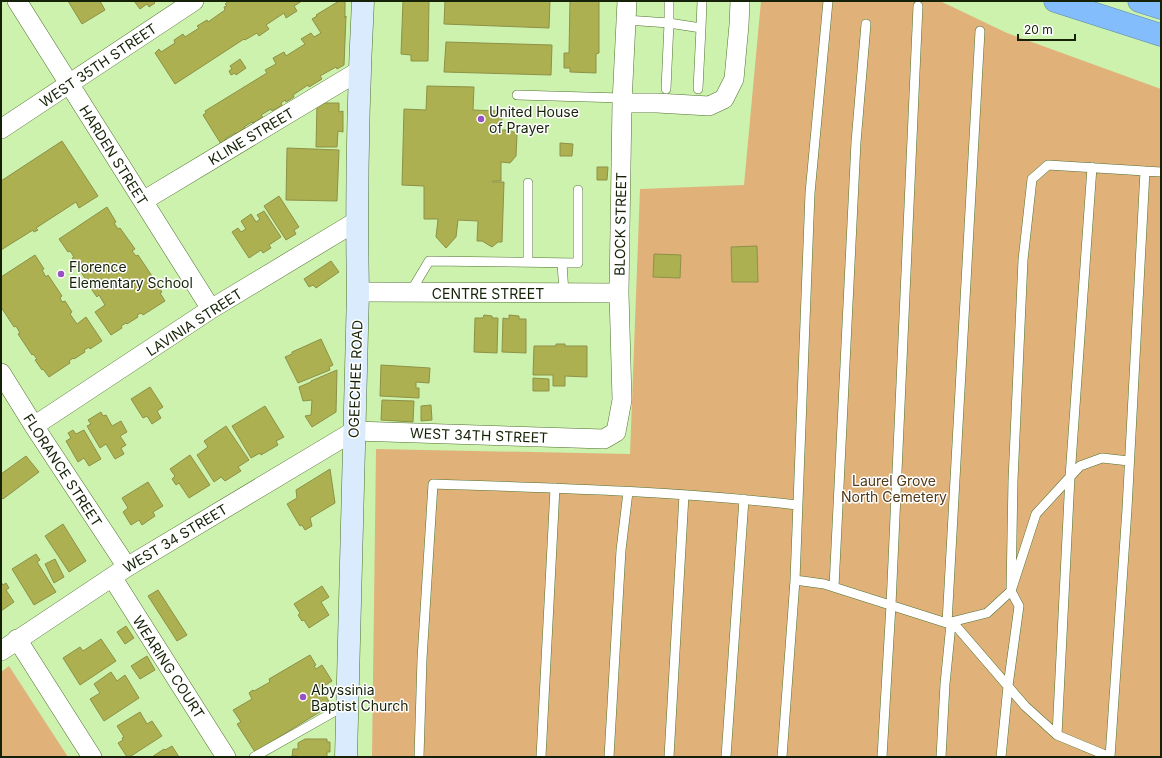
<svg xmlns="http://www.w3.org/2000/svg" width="1162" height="758" viewBox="0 0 1162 758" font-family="Inter,sans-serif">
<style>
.green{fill:#e0b27a}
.building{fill:#acb050;stroke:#8d9146}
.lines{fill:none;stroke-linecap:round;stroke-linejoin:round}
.lane-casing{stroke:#507030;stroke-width:10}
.street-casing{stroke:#507030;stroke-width:20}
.secondary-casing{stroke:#507030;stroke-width:23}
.highway-casing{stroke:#5c87a6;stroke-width:23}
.lane{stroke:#fff;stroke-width:9}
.street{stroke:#fff;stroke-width:19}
.secondary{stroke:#daebfe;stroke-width:22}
.highway{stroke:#83bdfb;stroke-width:22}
.poi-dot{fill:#9951c4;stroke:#fff;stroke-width:1.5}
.labels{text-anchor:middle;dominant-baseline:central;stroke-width:3;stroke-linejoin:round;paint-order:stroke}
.street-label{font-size:14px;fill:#152207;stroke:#fff}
.poi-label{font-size:14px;fill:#152207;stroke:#fff;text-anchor:start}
.park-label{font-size:14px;fill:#513816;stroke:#fff}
</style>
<rect width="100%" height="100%" fill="#cdf2ad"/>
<!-- green -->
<path class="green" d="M 761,1 L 940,1 L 1007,33 L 1161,89 L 1161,757 L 372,757 L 376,449 L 630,454 L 640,189 L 744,185 Z
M 9,666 L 68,757 L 1,757 L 1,672 Z"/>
<!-- building -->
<path class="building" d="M 68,1 L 100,1 L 105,10 L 82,24 Z
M 134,1 L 153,1 L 155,3 L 149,7 L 147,4 L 140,9 Z
M 229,1 L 302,1 L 294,6 L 297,11 L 286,18 L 284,13 L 266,25 L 269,29 L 259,36 L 257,33 L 245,40 L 244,39 L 175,84 L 155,53 L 159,49 L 161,52 L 175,43 L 174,40 L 183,34 L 185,37 L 199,28 L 197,26 L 207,20 L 208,22 L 225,10 L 224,7 L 227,6 L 225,4 Z
M 339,1 L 345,1 L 345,18 L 346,16 L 344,65 L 337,69 L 336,67 L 320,76 L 322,79 L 309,87 L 308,85 L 293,95 L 294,97 L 286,102 L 285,100 L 281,103 L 282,105 L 272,111 L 271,109 L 261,115 L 263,117 L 253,123 L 252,122 L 244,127 L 245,129 L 236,135 L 235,133 L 225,139 L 226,140 L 221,144 L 203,115 L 206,113 L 205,111 L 267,73 L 265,70 L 276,64 L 273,58 L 284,52 L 286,56 L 305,44 L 301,39 L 311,33 L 314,37 L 321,33 L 312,19 L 317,16 L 316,15 Z
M 403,1 L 429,1 L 428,61 L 411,61 L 411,55 L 401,54 Z
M 445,1 L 550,1 L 549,28 L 444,24 Z
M 570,1 L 599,1 L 599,53 L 596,54 L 596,73 L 570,72 L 570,68 L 564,68 L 564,53 L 569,53 Z
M 446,42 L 552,45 L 551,75 L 444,72 Z
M 240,59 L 246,68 L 236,75 L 235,73 L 231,75 L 229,71 L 232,69 L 230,66 Z
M 427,86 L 474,87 L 473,110 L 499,111 L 498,116 L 502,116 L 501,130 L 511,130 L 517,135 L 516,156 L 510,163 L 501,162 L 501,181 L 493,181 L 492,182 L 504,182 L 502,242 L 498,242 L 492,247 L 482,241 L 477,241 L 478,221 L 458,220 L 456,237 L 446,248 L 436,237 L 438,219 L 424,219 L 424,186 L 402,185 L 404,109 L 426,110 Z
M 317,103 L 339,103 L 339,112 L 343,111 L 343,132 L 338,131 L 337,147 L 316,147 Z
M 62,141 L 98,196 L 79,208 L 76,202 L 36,228 L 38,230 L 34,232 L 33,230 L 1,250 L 1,181 Z
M 560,143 L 573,144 L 572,156 L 560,156 Z
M 287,148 L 339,150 L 337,201 L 286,200 Z
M 597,167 L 608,167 L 607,180 L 597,180 Z
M 279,196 L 299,227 L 294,230 L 296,234 L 286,240 L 264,206 Z
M 107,207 L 116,222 L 114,223 L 118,229 L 120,228 L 135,249 L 132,251 L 136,256 L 138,255 L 152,276 L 149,277 L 153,282 L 154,281 L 162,292 L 160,293 L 165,301 L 143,315 L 141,313 L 137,315 L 138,317 L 127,324 L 126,323 L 121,326 L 122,328 L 111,335 L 95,312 L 105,305 L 99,295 L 97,297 L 89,286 L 92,284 L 88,279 L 86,280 L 72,258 L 74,257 L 70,251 L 68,252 L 59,239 Z
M 264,211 L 281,237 L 269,245 L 271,248 L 263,253 L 261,250 L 249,258 L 232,232 L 238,228 L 241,232 L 246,229 L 241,221 L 251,214 L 256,222 L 260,219 L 257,215 Z
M 757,246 L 758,282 L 732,282 L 731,247 Z
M 654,254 L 681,255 L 680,278 L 653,277 Z
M 35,255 L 44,269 L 42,270 L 46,277 L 48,275 L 62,296 L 60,298 L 62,302 L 65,301 L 72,312 L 70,314 L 77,324 L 86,317 L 102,341 L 90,349 L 89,347 L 84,350 L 85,352 L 74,359 L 73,358 L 69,361 L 70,363 L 49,377 L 43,369 L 42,370 L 35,360 L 37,359 L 33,354 L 32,355 L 18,334 L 20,333 L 16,326 L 14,327 L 1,307 L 1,277 Z
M 331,261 L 339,272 L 316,288 L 313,285 L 309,287 L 304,279 Z
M 484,315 L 492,316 L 492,318 L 498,318 L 497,353 L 474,352 L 475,318 L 483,318 Z
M 509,315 L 519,316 L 519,319 L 526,319 L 526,353 L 502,352 L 503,318 L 509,319 Z
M 321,339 L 333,365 L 329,367 L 330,370 L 298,383 L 285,357 L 292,354 L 292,352 Z
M 556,344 L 565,344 L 565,346 L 587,346 L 587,377 L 565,376 L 565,386 L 553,386 L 553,375 L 533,375 L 534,346 L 556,346 Z
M 381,365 L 430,368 L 429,383 L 416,382 L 416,388 L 419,388 L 419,398 L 380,396 Z
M 337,370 L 336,412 L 312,427 L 305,416 L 311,415 L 312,400 L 303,401 L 299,387 L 311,382 L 311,381 Z
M 533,378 L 549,379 L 549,391 L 533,391 Z
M 150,387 L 163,407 L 157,411 L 161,418 L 152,424 L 147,416 L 143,418 L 131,399 Z
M 382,400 L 414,401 L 413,422 L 381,420 Z
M 431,405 L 432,420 L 421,421 L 421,406 Z
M 265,406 L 284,437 L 276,441 L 278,445 L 261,455 L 260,453 L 251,458 L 232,426 Z
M 101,412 L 103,416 L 106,415 L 112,426 L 121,421 L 127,432 L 120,436 L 126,445 L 121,448 L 124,454 L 115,459 L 106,444 L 100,448 L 87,426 L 91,424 L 88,420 Z
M 226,426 L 249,460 L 238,467 L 241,471 L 225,481 L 221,477 L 214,482 L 197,455 L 208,447 L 204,441 Z
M 73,430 L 76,434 L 84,430 L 101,459 L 89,466 L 84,458 L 78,462 L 66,441 L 71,438 L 68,433 Z
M 190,455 L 210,485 L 189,498 L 179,483 L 176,485 L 172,479 L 175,476 L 170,469 Z
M 26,456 L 39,472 L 3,499 L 1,497 L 1,474 Z
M 330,469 L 335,503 L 310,518 L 312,526 L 305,530 L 302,525 L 300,526 L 287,504 L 297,498 L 296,490 Z
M 148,482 L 163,506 L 153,512 L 155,516 L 142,525 L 139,520 L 131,525 L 123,512 L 128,508 L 122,498 Z
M 63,524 L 86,561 L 69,572 L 45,536 Z
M 36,554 L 40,560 L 37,562 L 56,592 L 34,605 L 12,569 Z
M 55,559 L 64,577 L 54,583 L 45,564 Z
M 1,582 L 3,585 L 6,583 L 9,588 L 6,590 L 14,602 L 1,611 Z
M 322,586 L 329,597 L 321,602 L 329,615 L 309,628 L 304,620 L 302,621 L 298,615 L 300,613 L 294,604 Z
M 158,590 L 187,635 L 177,641 L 148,596 Z
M 126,626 L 134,638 L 125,644 L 117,632 Z
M 101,639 L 116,661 L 80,685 L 63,658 L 80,647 L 83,651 Z
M 310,655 L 316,665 L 314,666 L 316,669 L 322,665 L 332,681 L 321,688 L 331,705 L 255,752 L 237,724 L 241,722 L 233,710 L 252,699 L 249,693 L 250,692 L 253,690 L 254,691 L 270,682 L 269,679 Z
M 147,656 L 155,670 L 140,679 L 131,666 Z
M 111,672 L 117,681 L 125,675 L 139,698 L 104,721 L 90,699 L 100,693 L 94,684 Z
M 140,712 L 147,724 L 152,721 L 162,736 L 131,756 L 127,757 L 118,743 L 123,740 L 122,738 L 124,737 L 117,726 Z
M 305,739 L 327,739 L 327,742 L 330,742 L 330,752 L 327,752 L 327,757 L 297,757 L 297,756 L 292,756 L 293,749 L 298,749 L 298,743 Z
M 172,746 L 179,757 L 152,757 L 164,749 L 165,750 Z"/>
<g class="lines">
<defs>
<path id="lane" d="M 669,1 L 669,23 L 701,28 L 698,89
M 626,20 L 669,23 L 666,89
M 701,28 L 702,1
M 980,31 L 947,623 L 987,613 L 1011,591 L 1036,514 L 1080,466 L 1102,458 L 1129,461
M 517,95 L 622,98
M 528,262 L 528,183
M 562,263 L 564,293
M 410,293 L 429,261 L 578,263 L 578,190
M 795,580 L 824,584 L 956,626 L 1025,706 L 1057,735 L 1110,757
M 834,587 L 856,142 L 866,24
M 1057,735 L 1070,477 L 1092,167
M 254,757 L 346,705
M 419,757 L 422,659 L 433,484 C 554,488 676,491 797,505
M 541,757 L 555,488
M 609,757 L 621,550 L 628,492
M 669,757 L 684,495
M 726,757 L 744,499
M 782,757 L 795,580 L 810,193 L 828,1
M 882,757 L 891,605 L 918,6
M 941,757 L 945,684 L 951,624
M 1001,757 L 1008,686 L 1019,606 L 1011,591 L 1013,480 L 1023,260 L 1032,179 L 1048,165 L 1161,172
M 1110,757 L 1127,509 L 1145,171"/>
<path id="street" d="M 17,1 L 211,309
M 622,103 L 657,103 L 709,106 L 724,99 L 734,79 L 739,25 L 740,1
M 1,129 L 194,1
M 143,201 L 359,71
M 358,292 L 619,293
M 1,373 L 34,426 L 127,567
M 34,426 L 211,309 L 357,221
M 112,577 L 226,757
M 17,639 L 92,757
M 1,651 L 127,567 L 354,431 L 604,439 L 616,432 L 622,400 L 619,293 L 622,103 L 627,1"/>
<path id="secondary" d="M 346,757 L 358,292 C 356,195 358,98 363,1"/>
<path id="highway" d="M 1055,1 L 1161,35
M 1139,1 L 1161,8"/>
</defs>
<!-- lane casing -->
<use href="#lane" class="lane-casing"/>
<!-- street casing -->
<use href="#street" class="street-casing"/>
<!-- secondary casing -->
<use href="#secondary" class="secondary-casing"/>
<!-- highway casing -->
<use href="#highway" class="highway-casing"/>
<!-- lane -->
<use href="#lane" class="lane"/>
<!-- street -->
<use href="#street" class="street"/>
<!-- secondary -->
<use href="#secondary" class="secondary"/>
<!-- highway -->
<use href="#highway" class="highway"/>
</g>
<!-- markers -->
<g class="poi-dot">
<circle cx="481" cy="119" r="4"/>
<circle cx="61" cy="274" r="4"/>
<circle cx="303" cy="697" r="4"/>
</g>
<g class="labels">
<!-- street labels -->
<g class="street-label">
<text transform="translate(98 65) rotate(-34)">WEST 35TH STREET</text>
<text transform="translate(251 136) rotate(-31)">KLINE STREET</text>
<text transform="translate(114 155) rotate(58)">HARDEN STREET</text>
<text transform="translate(620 224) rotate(-89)">BLOCK STREET</text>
<text x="488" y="293">CENTRE STREET</text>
<text transform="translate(194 322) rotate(-33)">LAVINIA STREET</text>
<text transform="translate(355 379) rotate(-88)">OGEECHEE ROAD</text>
<text transform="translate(479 435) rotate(2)">WEST 34TH STREET</text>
<text transform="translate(63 470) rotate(57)">FLORANCE STREET</text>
<text transform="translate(175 538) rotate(-31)">WEST 34 STREET</text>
<text transform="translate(169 667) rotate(57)">WEARING COURT</text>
</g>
<!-- poi labels -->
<g class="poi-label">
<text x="489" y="111">United House<tspan x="489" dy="16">of Prayer</tspan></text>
<text x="69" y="266">Florence<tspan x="69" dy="16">Elementary School</tspan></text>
<text x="311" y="689">Abyssinia<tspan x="311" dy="16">Baptist Church</tspan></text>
</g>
<!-- park labels -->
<g class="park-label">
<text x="894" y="480">Laurel Grove<tspan x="894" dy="16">North Cemetery</tspan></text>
</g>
</g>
<!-- border -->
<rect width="1162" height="758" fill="none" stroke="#152207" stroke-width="4"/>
<!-- scale -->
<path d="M1018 34v6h57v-6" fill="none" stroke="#152207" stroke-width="2"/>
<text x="1024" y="34" font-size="12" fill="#152207" stroke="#ffffff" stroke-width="3" paint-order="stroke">20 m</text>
</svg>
